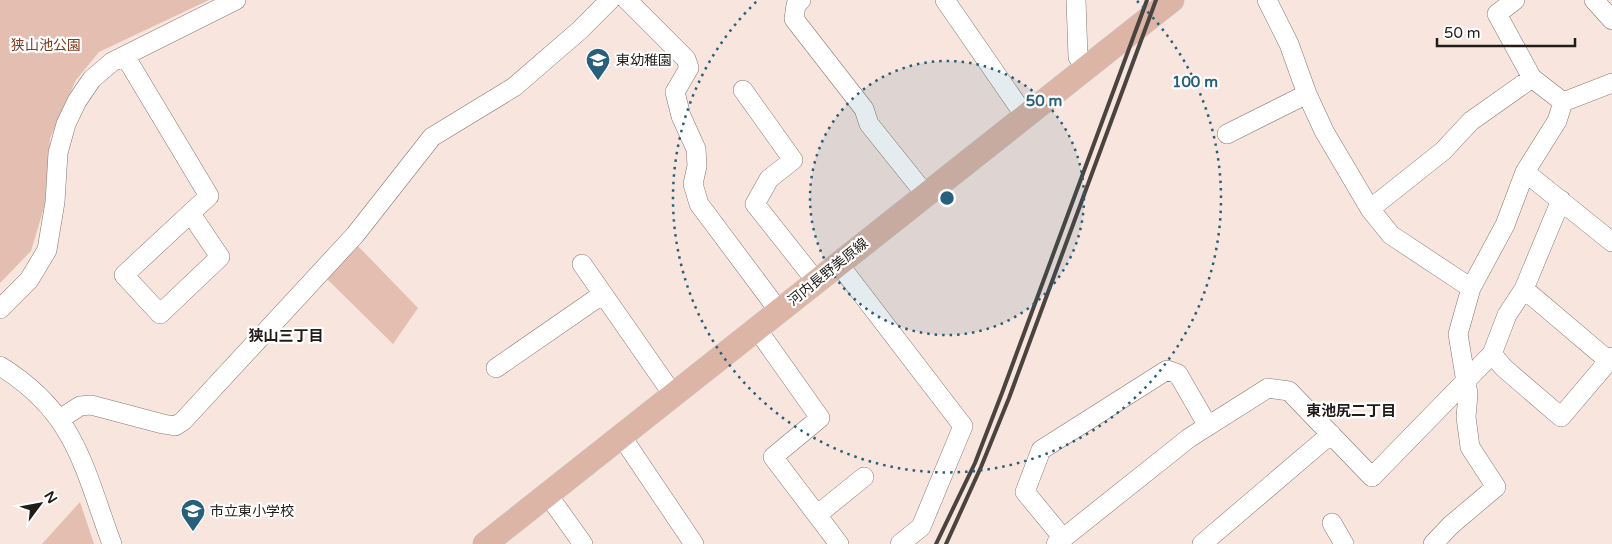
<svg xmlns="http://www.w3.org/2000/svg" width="1612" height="544" viewBox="0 0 1612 544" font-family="'Varela Round','Noto Sans JP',sans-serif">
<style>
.park{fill:#e4beb0}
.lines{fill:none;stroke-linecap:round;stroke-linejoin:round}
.minor-casing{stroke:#877771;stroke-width:20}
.major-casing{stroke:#cac9c8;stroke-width:25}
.minor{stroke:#fff;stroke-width:19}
.major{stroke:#ddb5a6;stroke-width:24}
.rail{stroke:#4b433f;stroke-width:4}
.ring{fill:none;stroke:#285f7a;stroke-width:2.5;stroke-dasharray:2.5 5}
.labels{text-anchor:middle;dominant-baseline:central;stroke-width:4.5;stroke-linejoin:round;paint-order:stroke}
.park-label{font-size:14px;fill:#81381b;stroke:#fff}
.poi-label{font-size:14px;fill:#221c19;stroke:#fff;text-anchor:start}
.street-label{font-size:14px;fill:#221c19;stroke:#fff}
.neighbourhood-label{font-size:15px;font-weight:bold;fill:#221c19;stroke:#fff}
.centre{fill:#285f7a;stroke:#fff;stroke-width:2.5}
.ring-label{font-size:15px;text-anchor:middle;font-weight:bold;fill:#285f7a;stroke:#fff;stroke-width:4.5;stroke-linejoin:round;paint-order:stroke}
</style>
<rect width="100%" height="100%" fill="#f7e5de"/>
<!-- park -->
<path class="park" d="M 0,0 L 209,0 L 99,52 L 76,80 L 50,138 L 45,204 L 31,251 L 0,283 Z
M 355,243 L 418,308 L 393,344 L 325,277 Z
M 80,502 L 94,544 L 42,544 Z"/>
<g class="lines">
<defs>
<path id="minor" d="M 627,0 L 686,59 L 689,68 L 675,92 L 681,116 L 696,149 L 697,166 L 693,184 L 699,204 L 779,311
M 801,0 L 796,5 L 794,19 L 864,109 L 869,124 L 926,195
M 945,0 L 1025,116
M 1076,0 L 1078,57 L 1086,68
M 1267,0 L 1289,44 L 1307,94 L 1324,131 L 1370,209 L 1443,151 L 1471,121 L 1532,78
M 1515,0 L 1497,14 L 1532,78 L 1563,102
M 1594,0 L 1612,20
M 125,56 L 209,196 L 124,275 L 160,314 L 220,257 L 191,214
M 743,90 L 793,160 L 769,179 L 755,204 L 816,281
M 1227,134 L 1307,94
M 1525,172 L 1612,242
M 1561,200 L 1524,289 L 1507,315 L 1492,354 L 1504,368 L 1561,417 L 1612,357
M 1370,209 L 1391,235 L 1471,288 L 1458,334 L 1468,394 L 1466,417 L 1470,447 L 1496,487 L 1451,525 L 1433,544
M 838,263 L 963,426 L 921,527 L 900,544
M 582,264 L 674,396
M 1471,288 L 1505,225 L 1525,172 L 1557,121 L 1563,102 L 1612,83
M 1524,289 L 1609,361
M 0,309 L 29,280 L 47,250 L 55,202 L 58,153 L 66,124 L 77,101 L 92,79 L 112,62 L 236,0
M 757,329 L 820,418 L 773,457 L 839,544
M 0,366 C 76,413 83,466 112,544
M 496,368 L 603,294
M 60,419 L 80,406 L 91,405 L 163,424 L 175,426 L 183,421 L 355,235 L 432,137 L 514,87 L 580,30 L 610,0
M 622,437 L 694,544
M 548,495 L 583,544
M 817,515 L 864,477
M 1332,523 L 1344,544
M 1063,538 L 1025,492 L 1041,450 L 1167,370 L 1178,374 L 1208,426
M 1056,544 L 1189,438 L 1268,388 L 1289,391 L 1372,477 L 1492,354
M 1202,544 L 1331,434"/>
<path id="major" d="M 485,544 L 1172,0"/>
</defs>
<!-- minor casing -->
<use href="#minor" class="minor-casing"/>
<!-- major casing -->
<use href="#major" class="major-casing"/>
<!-- minor -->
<use href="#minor" class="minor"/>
<!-- major -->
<use href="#major" class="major"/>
<!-- rail -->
<path class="rail" d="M 936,544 L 975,463 L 1002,393 L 1147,0
M 946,544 L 981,467 L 1009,398 L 1156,0"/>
</g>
<!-- distance rings -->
<circle cx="947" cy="198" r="137" fill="#285f7a" fill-opacity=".12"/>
<g class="ring">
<circle cx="947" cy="198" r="137"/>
<path d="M1137 1A274 274 0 1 1 757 1"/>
</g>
<!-- icons -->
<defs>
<symbol id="school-pin" viewBox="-11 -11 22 30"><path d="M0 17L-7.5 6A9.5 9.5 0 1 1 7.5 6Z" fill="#285f7a" stroke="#fff"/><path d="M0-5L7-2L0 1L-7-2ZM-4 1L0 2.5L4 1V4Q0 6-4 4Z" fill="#fff"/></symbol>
</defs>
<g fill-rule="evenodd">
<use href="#school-pin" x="584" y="46" width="28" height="38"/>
<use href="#school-pin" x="179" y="497" width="28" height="38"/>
</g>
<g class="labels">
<!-- park labels -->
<g class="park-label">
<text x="46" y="45">狭山池公園</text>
</g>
<!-- poi labels -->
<g class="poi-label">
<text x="616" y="60">東幼稚園</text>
<text x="210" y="511">市立東小学校</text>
</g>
<!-- street labels -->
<g class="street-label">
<text transform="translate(828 272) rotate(-39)">河内長野美原線</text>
</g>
<!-- neighbourhood labels -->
<g class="neighbourhood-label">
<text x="286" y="336">狭山三丁目</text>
<text x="1351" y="411">東池尻二丁目</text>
</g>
</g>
<circle cx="947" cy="198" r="8" class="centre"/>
<g class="ring-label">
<text x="1195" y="87">100 m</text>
<text x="1044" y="106">50 m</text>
</g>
<!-- north arrow -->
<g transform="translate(40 504) rotate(58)" stroke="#ffffff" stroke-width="4" paint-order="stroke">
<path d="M0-4L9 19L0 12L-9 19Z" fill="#221c19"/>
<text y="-8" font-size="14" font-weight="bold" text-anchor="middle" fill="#221c19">N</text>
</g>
<!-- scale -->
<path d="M1437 38v8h138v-8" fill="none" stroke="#221c19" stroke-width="2.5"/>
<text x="1444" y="38" font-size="15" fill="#221c19" stroke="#ffffff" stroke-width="4" paint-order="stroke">50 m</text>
</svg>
